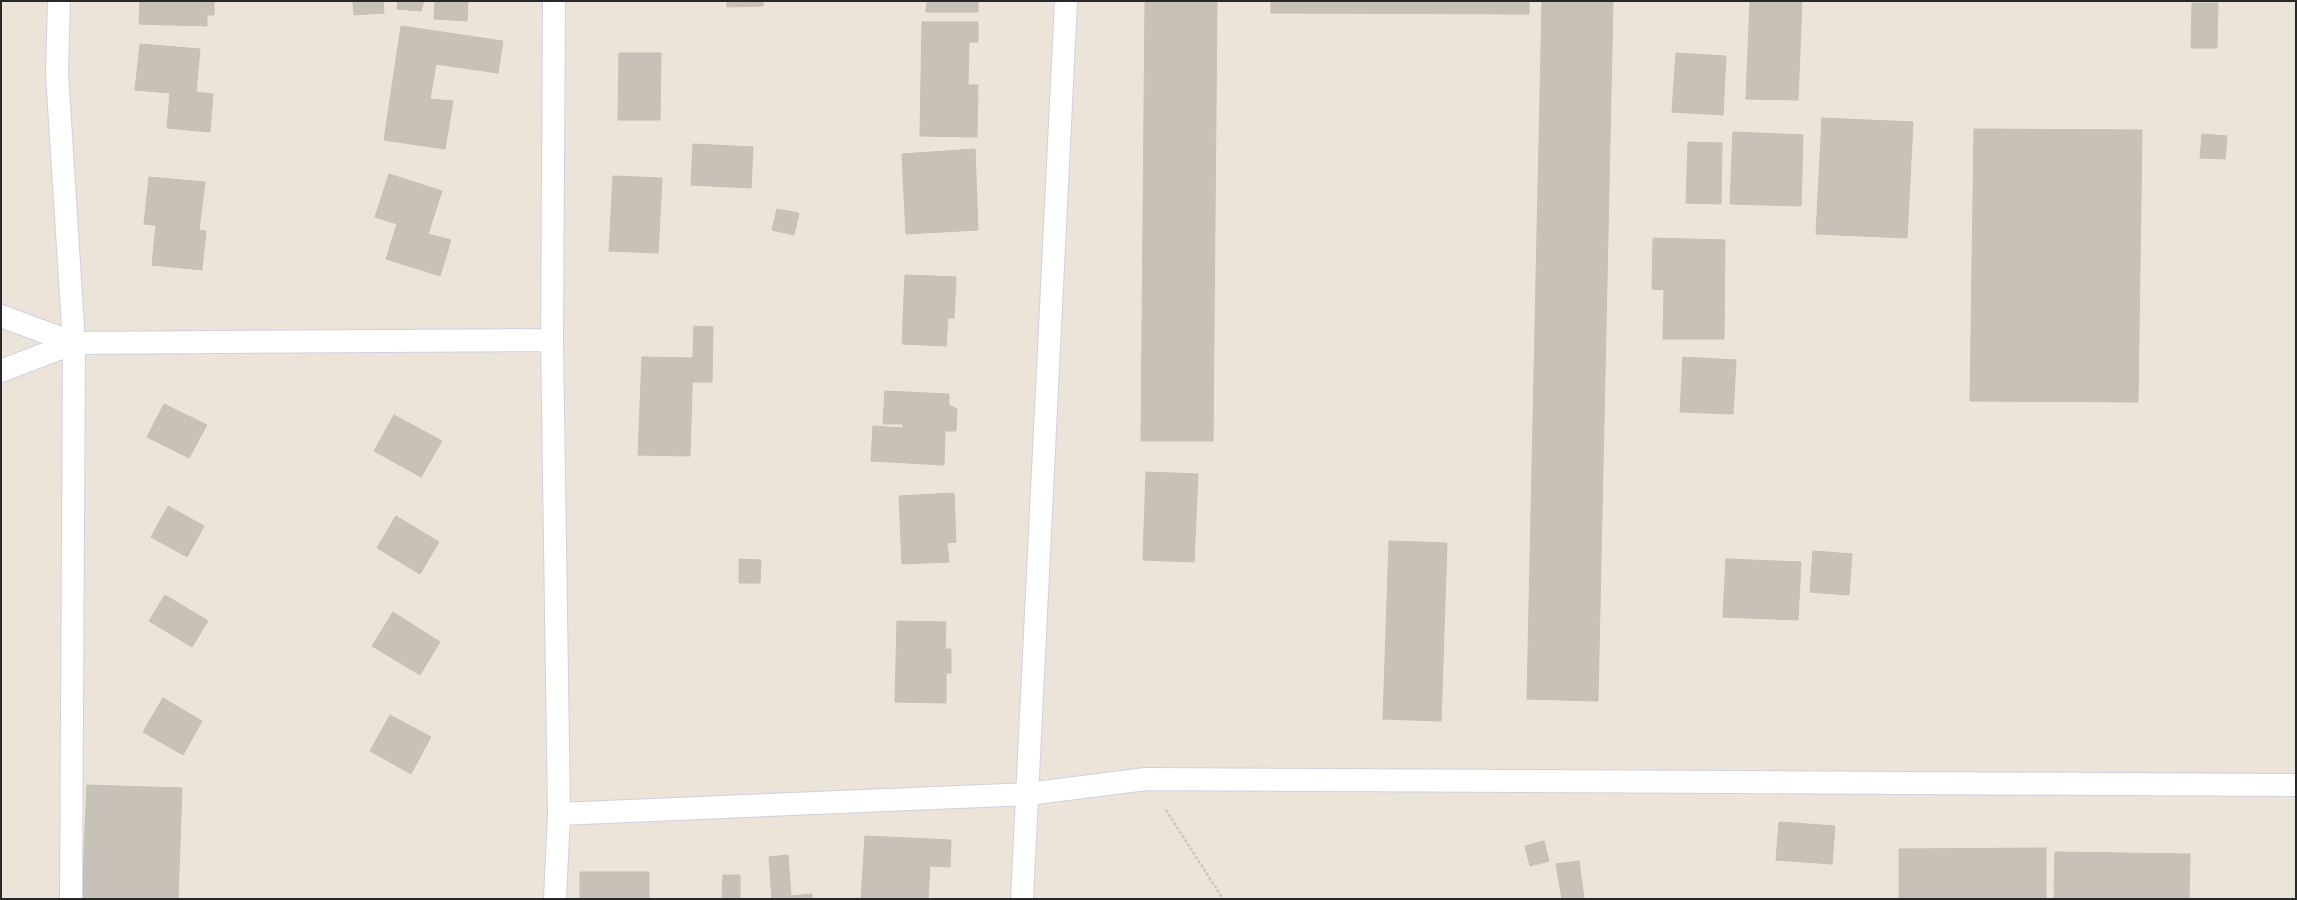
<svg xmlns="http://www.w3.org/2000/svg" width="2297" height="900" viewBox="0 0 2297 900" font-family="'Archivo Narrow',sans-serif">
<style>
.building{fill:#c7c1b8;stroke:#c7c0b2}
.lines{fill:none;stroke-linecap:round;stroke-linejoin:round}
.minor-casing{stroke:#ced1e2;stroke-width:24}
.path{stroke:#c7c7c7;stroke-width:2.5;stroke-dasharray:3 2;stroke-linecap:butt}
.minor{stroke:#fff;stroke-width:22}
</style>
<rect width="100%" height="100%" fill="#ece4d8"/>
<!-- building -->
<path class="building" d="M 140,1 L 214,1 L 214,15 L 207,15 L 207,26 L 139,24 Z
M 353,1 L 383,1 L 384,13 L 354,15 Z
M 398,1 L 424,1 L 421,11 L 397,9 Z
M 429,1 L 468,1 L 467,21 L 434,19 L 435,1 Z
M 727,1 L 763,1 L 763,6 L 727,7 Z
M 927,1 L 978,1 L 978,12 L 926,12 Z
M 1145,1 L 1217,1 L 1213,441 L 1141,441 Z
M 1271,1 L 1529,1 L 1529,14 L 1271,13 Z
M 1542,1 L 1613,1 L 1598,701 L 1527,699 Z
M 1750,1 L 1802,1 L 1798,100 L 1746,99 Z
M 2192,3 L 2218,3 L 2217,48 L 2191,48 Z
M 922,22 L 978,22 L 978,42 L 969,42 L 968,85 L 978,85 L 977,137 L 920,136 Z
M 401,26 L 503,41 L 498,73 L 436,64 L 430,99 L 453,101 L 445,149 L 384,140 Z
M 140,44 L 200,49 L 196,92 L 213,94 L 210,132 L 167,128 L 170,93 L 135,90 Z
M 619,53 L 661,53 L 660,120 L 618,120 Z
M 1676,53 L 1726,56 L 1723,115 L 1672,112 Z
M 1822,118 L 1913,122 L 1907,238 L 1816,234 Z
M 1974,129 L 2142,130 L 2138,402 L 1970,401 Z
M 1733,132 L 1803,135 L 1801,206 L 1730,204 Z
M 2202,134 L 2227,136 L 2225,159 L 2200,158 Z
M 1688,142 L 1722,143 L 1721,204 L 1686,203 Z
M 693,144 L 753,147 L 751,188 L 691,185 Z
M 975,149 L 978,230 L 906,234 L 902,154 Z
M 389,174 L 442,191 L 428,234 L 451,240 L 440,276 L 386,259 L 397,224 L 375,217 Z
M 613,176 L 662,178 L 658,253 L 609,251 Z
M 149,177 L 205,182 L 199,230 L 144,224 Z
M 777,209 L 799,213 L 794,235 L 772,230 Z
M 156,225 L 206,231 L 202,270 L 152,265 Z
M 1653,238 L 1725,240 L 1724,339 L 1663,339 L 1664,290 L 1652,289 Z
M 905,275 L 956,277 L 954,318 L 948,318 L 946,346 L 902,344 Z
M 694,326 L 713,327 L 712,382 L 692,382 Z
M 642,357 L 693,358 L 690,456 L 638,455 Z
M 1683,357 L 1736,360 L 1733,414 L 1680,412 Z
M 885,391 L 949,394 L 949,405 L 957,409 L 956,431 L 945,431 L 944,465 L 871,461 L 873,426 L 903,428 L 903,424 L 883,424 Z
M 164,404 L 207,425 L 189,458 L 147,437 Z
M 394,415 L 442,441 L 421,477 L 374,451 Z
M 1146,472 L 1198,474 L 1194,562 L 1143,560 Z
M 954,493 L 956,542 L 947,543 L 949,562 L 902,564 L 899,496 Z
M 168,506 L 204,526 L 187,557 L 151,537 Z
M 396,516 L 439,542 L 420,574 L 377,548 Z
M 1389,541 L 1447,543 L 1441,721 L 1383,719 Z
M 1813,551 L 1852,554 L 1849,595 L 1810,592 Z
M 739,559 L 761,560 L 760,583 L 739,583 Z
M 1726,559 L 1801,562 L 1798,620 L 1723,617 Z
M 165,595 L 208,621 L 192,647 L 149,621 Z
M 393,612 L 440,642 L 420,675 L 372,646 Z
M 897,621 L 946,622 L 945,649 L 951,649 L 951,673 L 946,673 L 946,703 L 895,702 Z
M 163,698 L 202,721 L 183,755 L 143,732 Z
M 390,715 L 431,737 L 411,774 L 370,751 Z
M 87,785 L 182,788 L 178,899 L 82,899 Z
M 1779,822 L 1835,826 L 1832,864 L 1776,860 Z
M 865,836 L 951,840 L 950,867 L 930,866 L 928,899 L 861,899 Z
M 1544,841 L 1549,861 L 1530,866 L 1525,846 Z
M 2046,848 L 2046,899 L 1899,899 L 1899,849 Z
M 2055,852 L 2190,854 L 2189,899 L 2054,899 Z
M 788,855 L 791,896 L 812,894 L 812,899 L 772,899 L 769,857 Z
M 1579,861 L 1584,899 L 1562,899 L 1556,864 Z
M 580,872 L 649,872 L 649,899 L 580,899 Z
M 723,875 L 740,875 L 740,899 L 722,899 Z"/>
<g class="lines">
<defs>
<path id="minor" d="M 59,1 L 57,73 L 74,343 L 71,899
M 554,1 L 552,340 L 559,814 L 555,899
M 1,316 L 74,343
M 1,371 L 74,343 L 552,340
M 559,814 L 1028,794 L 1146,779 L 2296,785
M 1022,899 L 1066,1"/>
</defs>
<!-- minor casing -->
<use href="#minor" class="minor-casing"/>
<!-- path -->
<path class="path" d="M 1166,810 L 1223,899"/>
<!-- minor -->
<use href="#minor" class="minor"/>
</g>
<!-- border -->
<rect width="2297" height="900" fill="none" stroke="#282828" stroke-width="4"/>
</svg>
